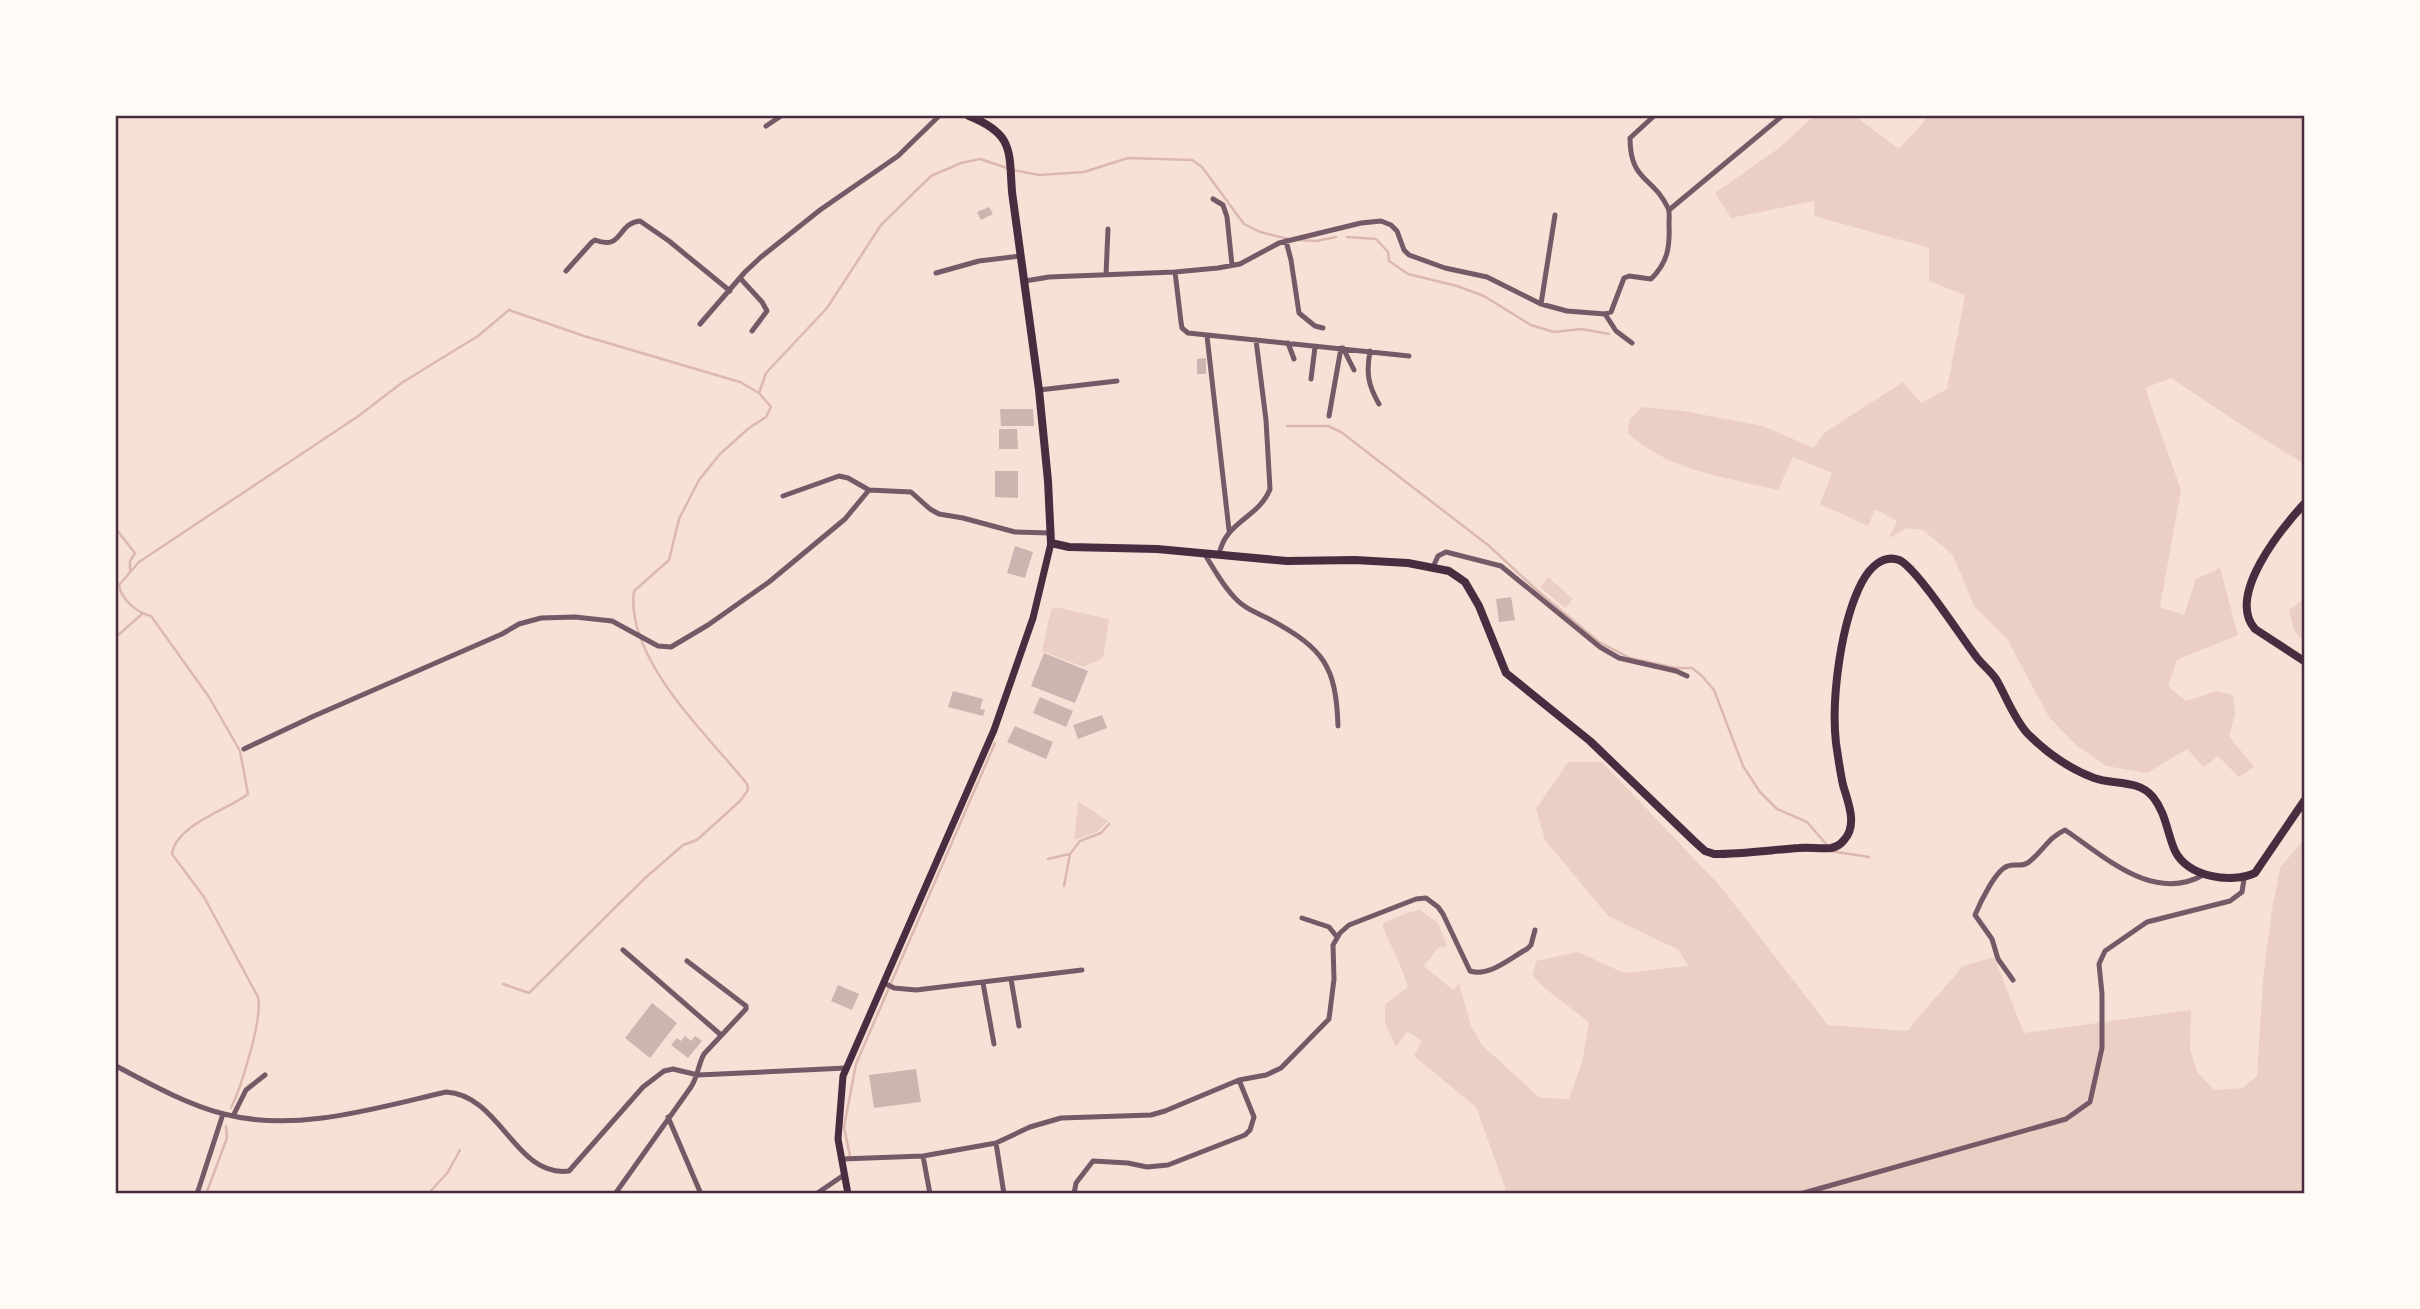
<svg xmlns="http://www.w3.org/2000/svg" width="2420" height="1309" viewBox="0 0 2420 1309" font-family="Rubik,sans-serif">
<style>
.green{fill:#ebcfc5}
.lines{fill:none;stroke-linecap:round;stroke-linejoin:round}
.stream{stroke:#dcb8b0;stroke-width:2.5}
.building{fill:#ccb4b1}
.minor{stroke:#755966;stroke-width:5}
.secondary{stroke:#4a2c40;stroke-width:7}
.primary{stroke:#4a2c40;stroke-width:8}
.neatline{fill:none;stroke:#4a2c40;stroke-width:2.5}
</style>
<rect width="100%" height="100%" fill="#f7e1d7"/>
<!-- green -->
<path class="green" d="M 1814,116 L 1855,116 L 1899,149 L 1929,116 L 2304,116 L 2304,464 L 2251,431 L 2171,378 L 2145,388 L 2181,490 L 2160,607 L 2184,615 L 2196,579 L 2220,568 L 2238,635 L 2177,660 L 2168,686 L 2186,701 L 2217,691 L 2233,695 L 2235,714 L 2229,736 L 2254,767 L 2239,777 L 2218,756 L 2204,767 L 2187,749 L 2147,773 L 2106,766 L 2077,746 L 2049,717 L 2007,639 L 1974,606 L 1953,555 L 1923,530 L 1907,528 L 1889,538 L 1897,521 L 1875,509 L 1868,526 L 1820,504 L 1832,473 L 1793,457 L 1778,490 C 1726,477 1668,471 1628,433 L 1629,420 L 1642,407 L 1683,411 L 1763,426 L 1814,448 L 1824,433 L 1903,382 L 1921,403 L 1947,389 L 1965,295 L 1929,281 L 1929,248 L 1814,216 L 1814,201 L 1731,218 L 1715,193 L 1779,148 Z
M 1548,577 L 1573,599 L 1565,608 L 1540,587 Z
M 2304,599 L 2304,642 L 2294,631 L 2289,610 Z
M 1055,607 L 1109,619 L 1103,658 L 1083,667 L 1042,651 L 1051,610 Z
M 1568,762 L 1602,762 L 1721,887 L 1828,1025 L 1907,1031 L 1963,966 L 1994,957 L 2024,1033 L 2191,1010 L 2190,1049 L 2197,1072 L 2214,1090 L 2243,1088 L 2257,1076 L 2263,980 L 2272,909 L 2280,868 L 2304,839 L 2304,1193 L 1507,1193 L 1476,1107 L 1414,1056 L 1422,1041 L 1407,1031 L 1396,1047 L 1385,1023 L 1385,1005 L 1408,987 C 1402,965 1390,946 1382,924 L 1406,913 L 1420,910 L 1438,923 L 1447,946 L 1438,948 L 1424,966 L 1453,990 L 1459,983 L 1471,1026 L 1482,1045 L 1540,1098 L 1569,1099 L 1582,1063 L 1589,1022 L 1543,987 L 1533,976 L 1536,961 L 1578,952 L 1624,973 L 1688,966 L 1679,950 L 1608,916 L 1545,840 L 1536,809 Z
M 1078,801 L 1108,821 L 1097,832 L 1074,840 Z"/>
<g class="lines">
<!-- stream -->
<path class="stream" d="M 1347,237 L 1376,239 L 1388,252 L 1389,261 L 1408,274 L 1457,286 L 1484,296 L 1531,325 L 1554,332 L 1582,329 L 1609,334
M 1298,240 L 1316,241 L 1336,237
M 759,393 L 766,373 L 827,308 L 881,225 L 931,176 L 961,163 L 980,159 L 1013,170 L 1039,175 L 1084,172 L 1128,158 L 1192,160 L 1202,167 L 1244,224 L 1260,232 L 1288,239
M 1287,426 L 1328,426 L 1341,432 L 1488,545 L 1540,593 L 1599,642 L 1630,658 L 1676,668 L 1692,668 L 1702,676 L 1714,690 L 1743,766 L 1760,792 L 1777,809 L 1807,822 L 1827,845
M 116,529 L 135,553 L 130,561 L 130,571
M 116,637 L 142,614
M 1830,851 L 1869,857
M 1048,859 L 1070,854 L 1080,841 L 1101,833 L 1109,824
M 1064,886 L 1070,854
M 231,1108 C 241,1087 263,1019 258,997 L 204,897 L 172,854 C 175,825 230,809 248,794 L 240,751 L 209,697 L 151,616 C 137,613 121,599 119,585 L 139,562 L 357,417 L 403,382 L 478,336 L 509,310 L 584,336 L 740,382 L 759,393 L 771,407 L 766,417 L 749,428 L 720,454 L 699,480 L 679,519 L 669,560 L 634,591 C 625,659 707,734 747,784 L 748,790 L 740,801 L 697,840 L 683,845 L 644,879 L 529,993 L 503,984
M 850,1156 L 844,1127 L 856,1064 L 995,743
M 206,1194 L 227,1138 L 226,1126
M 428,1194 L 448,1172 L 460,1150"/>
</g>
<!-- building -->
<path class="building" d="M 989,207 L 993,214 L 981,220 L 977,212 Z
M 1206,358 L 1206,374 L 1197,374 L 1197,359 Z
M 1000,409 L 1033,409 L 1034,426 L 1001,426 Z
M 999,429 L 1017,429 L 1018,449 L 999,449 Z
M 995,471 L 1018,471 L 1018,498 L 995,497 Z
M 1015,546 L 1033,552 L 1025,578 L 1007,573 Z
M 1511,597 L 1515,620 L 1499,622 L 1496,599 Z
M 1044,653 L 1088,671 L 1075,703 L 1031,686 Z
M 953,691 L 983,699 L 980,709 L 985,710 L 983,716 L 948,707 Z
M 1040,697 L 1073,711 L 1066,727 L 1033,713 Z
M 1102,715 L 1107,728 L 1078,739 L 1073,725 Z
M 1015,726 L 1053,742 L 1046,759 L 1007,742 Z
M 838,985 L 859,994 L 852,1010 L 831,1001 Z
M 652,1003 L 677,1023 L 650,1058 L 625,1038 Z
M 685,1036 L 691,1041 L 695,1036 L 702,1041 L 688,1058 L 671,1045 L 677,1038 L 681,1041 Z
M 916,1069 L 921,1102 L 874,1108 L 869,1075 Z"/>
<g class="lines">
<!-- minor -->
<path class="minor" d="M 766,126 L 781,116
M 1213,199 L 1223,205 L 1227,217 L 1232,265
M 1669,210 L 1782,116
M 1286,241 L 1291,260 L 1299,313 L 1315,326 L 1323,328
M 566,271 L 592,242 L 595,240 C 623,251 617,223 640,221 L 669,241 L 730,291
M 1175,272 L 1181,322 L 1182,328 L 1188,333 L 1409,356
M 936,273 L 979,261 L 1021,256
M 1106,275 L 1108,229
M 740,278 L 762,302 L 767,311 L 752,331
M 1025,281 L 1049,277 L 1175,272 L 1218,268 L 1240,264 L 1279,243 L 1361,223 L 1381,221 L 1391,225 L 1397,231 L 1404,250 L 1409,255 L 1445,268 L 1487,277 L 1541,304 L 1567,311 L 1605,314 L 1611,312 L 1624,278 L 1629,276 L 1651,279 C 1668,262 1670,247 1669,224 C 1669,219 1670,212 1668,208 C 1653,176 1630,182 1630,138 L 1654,116
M 1541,304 L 1555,215
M 1605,314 L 1616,331 L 1632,343
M 700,324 L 745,272 L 761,257 L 820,210 L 898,156 L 939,116
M 1207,336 L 1229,530
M 1288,343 L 1294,359
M 1343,348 L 1354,370
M 1370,351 C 1366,373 1368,385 1379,404
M 1311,379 L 1315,347
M 1039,390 L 1117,381
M 1329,416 L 1341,348
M 783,496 L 839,476 L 848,478 L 869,490 L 911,492 L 930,509 L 939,514 L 963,518 L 1015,532 L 1050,533
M 1204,553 C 1214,569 1224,588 1238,601 C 1247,610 1260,614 1271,620 C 1324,649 1336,666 1338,726
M 1219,555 C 1225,521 1259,518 1270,489 L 1266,420 L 1256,340
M 1433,567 L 1438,556 L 1446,552 L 1501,566 L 1600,647 L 1619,658 L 1676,671 L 1687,676
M 244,749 L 314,716 L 502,634 L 519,624 L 541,618 L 575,617 L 612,621 L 658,646 L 671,647 L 708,625 L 769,582 L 845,519 L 869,490
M 1302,918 L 1329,927 L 1337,937
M 623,950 L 721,1035
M 1011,979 L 1019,1026
M 2013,980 L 1998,959 L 1992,939 L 1975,915 C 1980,903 1996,869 2008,866 C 2016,863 2022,868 2029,862 C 2043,851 2049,837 2065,830 C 2107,858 2154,904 2205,874
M 884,983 L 894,988 L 916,990 L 1082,970
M 983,983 L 994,1044
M 116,1066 C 148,1083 188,1105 224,1114 C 296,1133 376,1108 446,1092 C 501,1095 515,1178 569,1171 L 643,1087 L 664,1071 L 673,1069 L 698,1075 L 846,1068
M 233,1116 L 246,1090 L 265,1075
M 668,1117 L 701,1194
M 996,1143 L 1004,1194
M 923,1156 L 930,1194
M 842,1159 L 923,1156 L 996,1143 L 1030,1127 L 1061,1118 L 1151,1115 L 1165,1111 L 1239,1080
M 197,1194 L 223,1114
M 615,1194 L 691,1087 C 698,1076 698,1065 704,1054 L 746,1009 L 746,1006 L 687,961
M 816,1194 L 844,1175
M 1074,1194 L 1076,1183 L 1093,1161 L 1128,1163 L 1147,1167 L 1168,1165 L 1245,1135 L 1250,1130 L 1254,1117 L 1239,1080 L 1266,1075 L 1281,1068 L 1329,1019 L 1334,979 L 1333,945 L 1340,933 L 1349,925 L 1416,899 L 1426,898 L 1438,907 L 1443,914 L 1470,971 C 1490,977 1510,958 1527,949 L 1531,945 L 1535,930
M 1800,1194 L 2066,1119 L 2090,1102 L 2102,1048 L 2102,994 L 2099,964 L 2105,951 L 2147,922 L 2230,901 L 2242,892 L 2244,879"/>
<!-- secondary -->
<path class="secondary" d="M 848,1194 L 838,1139 L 843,1076 L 994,730 L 1033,618 L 1051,543"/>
<!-- primary -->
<path class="primary" d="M 969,116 C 1014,134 1009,151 1012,192 L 1039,390 L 1048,481 L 1051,543 L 1069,547 L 1157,549 L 1287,561 L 1355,560 L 1408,563 L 1449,571 L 1465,582 L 1479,606 L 1506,673 L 1590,741 L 1694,841 L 1705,851 L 1714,854 C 1742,854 1771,850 1799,848 C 1809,847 1820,849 1831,848 C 1836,847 1841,844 1844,840 C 1858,825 1848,802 1843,785 C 1840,771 1838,757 1836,743 C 1831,698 1841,622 1862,582 C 1869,569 1882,554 1899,560 C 1916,567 1961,637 1975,655 C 1981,664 1990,670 1996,679 C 2006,696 2014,719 2028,734 C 2046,752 2070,769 2094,778 C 2113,785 2138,779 2153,797 C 2166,813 2167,833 2175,851 C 2188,877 2231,884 2255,873 L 2304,801
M 2304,504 C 2281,529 2226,596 2255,629 L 2304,661"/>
</g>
<!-- border -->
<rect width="2420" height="1309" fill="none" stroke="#fffaf5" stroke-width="234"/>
<rect x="117" y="117" width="2186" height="1075" class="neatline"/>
</svg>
